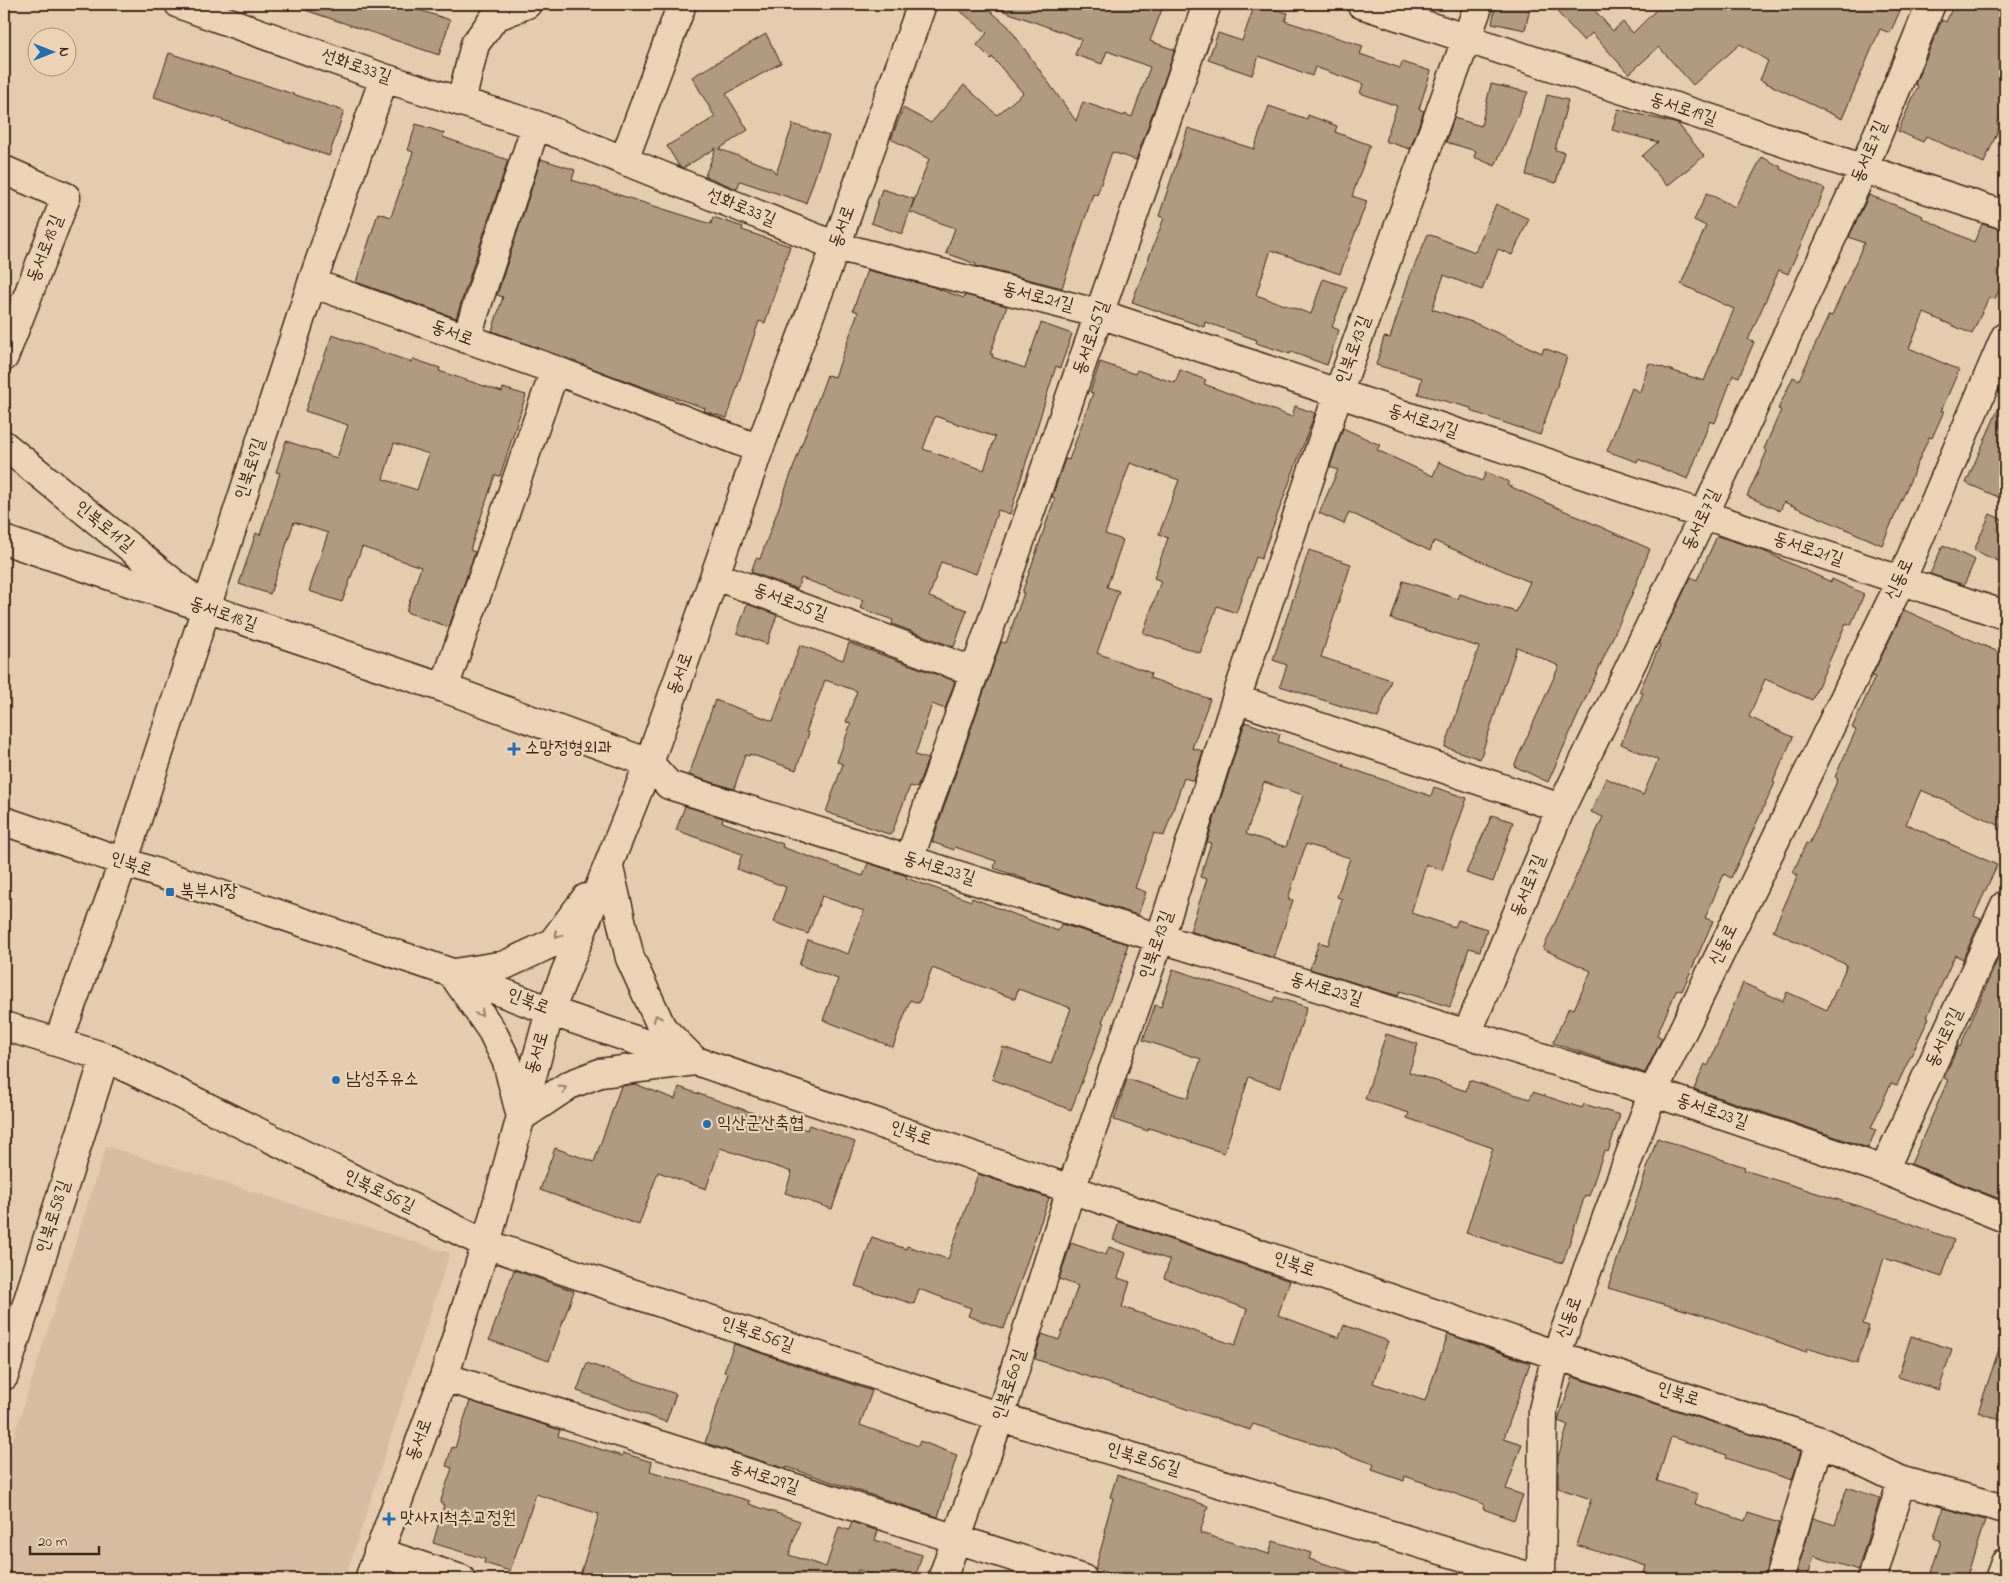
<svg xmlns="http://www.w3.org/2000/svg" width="2009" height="1583" viewBox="0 0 2009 1583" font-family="'Indie Flower','Poor Story',sans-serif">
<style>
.built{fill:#d6bda2}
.building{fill:#b19a82;stroke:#3b2a1e;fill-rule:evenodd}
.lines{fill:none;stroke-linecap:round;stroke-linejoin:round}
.minor-casing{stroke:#3b2a1e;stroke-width:31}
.minor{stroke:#edd3b5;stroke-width:28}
.oneway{stroke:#947e6a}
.poi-dot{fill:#1f6fb2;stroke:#edd3b5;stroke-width:2}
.labels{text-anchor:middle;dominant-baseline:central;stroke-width:4.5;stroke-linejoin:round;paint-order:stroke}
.street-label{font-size:18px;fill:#3b2a1e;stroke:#edd3b5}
.poi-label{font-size:18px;fill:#3b2a1e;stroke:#edd3b5;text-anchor:start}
</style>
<rect width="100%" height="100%" fill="#e6ccaf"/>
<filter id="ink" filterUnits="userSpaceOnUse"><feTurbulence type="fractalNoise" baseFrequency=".02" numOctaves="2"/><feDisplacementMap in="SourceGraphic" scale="10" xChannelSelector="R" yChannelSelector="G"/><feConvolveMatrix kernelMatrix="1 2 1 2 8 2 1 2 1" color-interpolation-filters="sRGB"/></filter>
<g filter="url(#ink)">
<!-- built -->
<path class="built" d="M 106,1146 L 450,1253 L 345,1579 L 4,1579 L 4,1467 Z"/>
<!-- building -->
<path class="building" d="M 296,4 L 401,4 L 450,20 L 439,55 L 296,7 Z
M 952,4 L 982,4 L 1008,26 L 1076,121 L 1083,102 L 1124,116 L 1125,114 L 1132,117 L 1150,67 L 1107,51 L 1102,64 L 1075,55 L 1081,39 L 990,6 L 990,4 L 1164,4 L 1150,41 L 1175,50 L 1136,160 L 1112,152 L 1097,195 L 1093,194 L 1062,288 L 976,266 L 976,264 L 946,253 L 955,228 L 910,212 L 929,159 L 891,139 L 903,108 L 931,123 L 964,85 L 997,115 L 1023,93 L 992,57 L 991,59 L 977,45 L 987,33 Z
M 1255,4 L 1288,13 L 1285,21 L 1363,46 L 1360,54 L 1400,68 L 1402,62 L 1431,71 L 1419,109 L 1424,111 L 1410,149 L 1385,141 L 1397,106 L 1360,93 L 1363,84 L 1315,67 L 1312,76 L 1259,56 L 1252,75 L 1208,60 L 1218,33 L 1242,41 Z
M 1496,4 L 1531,4 L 1525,30 L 1492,23 Z
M 1566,4 L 1589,4 L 1613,31 L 1623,22 L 1633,33 L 1662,4 L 1903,4 L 1890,33 L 1880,29 L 1842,119 L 1760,80 L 1768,61 L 1740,44 L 1693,85 L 1659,47 L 1629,74 L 1592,33 L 1584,41 L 1558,13 Z
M 1954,4 L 2005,4 L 2005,107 L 1997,124 L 2000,126 L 1984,163 L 1926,136 L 1923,142 L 1898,131 L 1918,86 L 1915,84 L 1942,20 L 1946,22 Z
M 766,34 L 781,63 L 726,94 L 748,130 L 719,149 L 772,168 L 776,174 L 793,124 L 829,136 L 806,203 L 740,181 L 737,189 L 705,176 L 716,148 L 683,168 L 679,166 L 667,146 L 715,117 L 692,77 Z
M 169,53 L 344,111 L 329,156 L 154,97 Z
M 1491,84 L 1528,92 L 1495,166 L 1474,157 L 1476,151 L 1446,142 L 1454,118 L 1481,126 Z
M 1547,95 L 1568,100 L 1555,150 L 1564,152 L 1556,183 L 1526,175 Z
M 1269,106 L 1307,119 L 1308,115 L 1337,126 L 1335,132 L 1370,145 L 1352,196 L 1367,201 L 1340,274 L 1271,250 L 1256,295 L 1311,314 L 1323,279 L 1347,287 L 1332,327 L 1339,330 L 1327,365 L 1291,352 L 1290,354 L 1256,343 L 1257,340 L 1205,322 L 1204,327 L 1132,302 L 1164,218 L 1159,216 L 1188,128 L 1254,149 Z
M 1618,109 L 1678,124 L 1704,156 L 1667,186 L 1642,156 L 1658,142 L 1612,130 Z
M 416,124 L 444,133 L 443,137 L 508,160 L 456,318 L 356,282 L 378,213 L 391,217 L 413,152 L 408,150 Z
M 1762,157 L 1781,167 L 1780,169 L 1825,189 L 1788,274 L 1779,270 L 1748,340 L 1754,342 L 1739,377 L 1733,375 L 1715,423 L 1710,421 L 1688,479 L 1638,459 L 1637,462 L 1607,451 L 1632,388 L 1640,392 L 1649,363 L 1704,381 L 1734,309 L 1681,284 L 1706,226 L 1694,220 L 1707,193 L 1735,207 Z
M 541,159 L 575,170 L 572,180 L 711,224 L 713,217 L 743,227 L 742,230 L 790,246 L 765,323 L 759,321 L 727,418 L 704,411 L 705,408 L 640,386 L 492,331 L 503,297 L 497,295 Z
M 882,189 L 914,199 L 902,234 L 871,223 Z
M 1869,195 L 1923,216 L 1922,218 L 1974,242 L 1982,224 L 2005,230 L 2005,276 L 1995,299 L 1989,297 L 1972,334 L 1924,313 L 1909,348 L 1959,370 L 1941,411 L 1944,411 L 1932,438 L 1929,437 L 1882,545 L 1784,502 L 1780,511 L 1747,496 L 1767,451 L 1764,449 L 1781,410 L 1778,409 L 1793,377 L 1799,380 L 1829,315 L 1832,316 L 1864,243 L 1849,237 Z
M 1496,204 L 1529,219 L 1512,255 L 1498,249 L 1482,290 L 1444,275 L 1432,309 L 1475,323 L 1542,353 L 1544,348 L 1567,357 L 1540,435 L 1471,411 L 1471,408 L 1418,394 L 1422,378 L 1376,365 L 1384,337 L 1390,338 L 1410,276 L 1428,234 L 1475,252 Z
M 867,270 L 930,286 L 964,298 L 965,295 L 1007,306 L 990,354 L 993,354 L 992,357 L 1025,368 L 1041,323 L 1072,334 L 1060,368 L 1056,366 L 1010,514 L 998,510 L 976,574 L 941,562 L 929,597 L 967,610 L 954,647 L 892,624 L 893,620 L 860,608 L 863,600 L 801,578 L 797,589 L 751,572 L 756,558 L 760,559 L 827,375 L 835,377 L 858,312 L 853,310 ZM 935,416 L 995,437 L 984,470 L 923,449 Z
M 332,335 L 411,362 L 413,359 L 440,368 L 439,371 L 502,392 L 503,388 L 526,395 L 500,476 L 495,475 L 470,550 L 475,552 L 449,627 L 406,612 L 421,567 L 362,547 L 342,602 L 309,591 L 328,533 L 294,522 L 270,594 L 239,584 L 256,533 L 260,535 L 280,473 L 276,472 L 286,441 L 337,458 L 348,425 L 305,411 ZM 394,443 L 429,454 L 417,490 L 383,479 Z
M 1100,362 L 1135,374 L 1137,370 L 1175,383 L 1180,370 L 1206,380 L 1204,384 L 1292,417 L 1295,406 L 1315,413 L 1261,559 L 1256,557 L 1236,613 L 1217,606 L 1200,653 L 1143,633 L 1161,581 L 1154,578 L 1168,538 L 1159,534 L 1179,480 L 1130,463 L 1105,534 L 1123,540 L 1107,587 L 1119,591 L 1097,653 L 1151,673 L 1150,678 L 1210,699 L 1192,748 L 1203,751 L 1194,781 L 1184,778 L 1164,836 L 1154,833 L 1135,888 L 1146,892 L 1138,915 L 1041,885 L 994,868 L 996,861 L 955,847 L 954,850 L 932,842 L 1001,642 L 1006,643 L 1024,593 L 1022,593 L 1055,498 L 1052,497 L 1065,459 L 1069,460 L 1093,393 L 1090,392 Z
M 2005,393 L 2005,500 L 1966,483 Z
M 1343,428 L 1380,445 L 1377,450 L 1433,476 L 1439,462 L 1482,481 L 1486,472 L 1509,482 L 1507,485 L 1650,549 L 1630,599 L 1548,782 L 1514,766 L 1559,666 L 1517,647 L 1480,759 L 1445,747 L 1479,647 L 1391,619 L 1403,581 L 1458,599 L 1460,594 L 1516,612 L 1530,582 L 1434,541 L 1430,551 L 1349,512 L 1344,524 L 1319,513 L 1338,470 L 1330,467 Z
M 1990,514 L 2005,521 L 2005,551 L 2000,562 L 1974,550 Z
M 1717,536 L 1761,550 L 1831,582 L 1832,579 L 1864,594 L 1851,625 L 1846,623 L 1812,700 L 1765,679 L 1749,717 L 1793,737 L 1773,782 L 1775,783 L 1731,878 L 1724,874 L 1705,918 L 1713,921 L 1682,991 L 1677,989 L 1657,1035 L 1662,1038 L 1645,1073 L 1553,1043 L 1569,1007 L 1574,1009 L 1591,971 L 1543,949 L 1603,817 L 1591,812 L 1606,778 L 1643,795 L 1658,760 L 1621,744 L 1643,693 L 1639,692 L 1660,645 L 1658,644 L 1691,577 L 1697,580 Z
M 1943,545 L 1975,560 L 1964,585 L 1930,574 Z
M 1309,550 L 1351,564 L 1321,657 L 1391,680 L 1378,718 L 1280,686 L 1287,665 L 1273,660 Z
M 747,604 L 777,615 L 767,644 L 737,633 Z
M 1904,610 L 2005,655 L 2005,828 L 1921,790 L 1906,824 L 1997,865 L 1974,916 L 1981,919 L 1963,959 L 1955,955 L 1927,1017 L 1929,1018 L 1897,1085 L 1891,1083 L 1871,1128 L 1876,1130 L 1868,1148 L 1694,1089 L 1705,1064 L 1708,1066 L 1743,983 L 1783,1001 L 1787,992 L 1827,1010 L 1847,965 L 1773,931 L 1798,875 L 1793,873 L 1806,843 L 1809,844 L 1838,779 L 1835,777 L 1856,730 L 1852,728 L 1875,677 L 1872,676 Z
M 849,643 L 955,681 L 945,709 L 932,704 L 915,755 L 928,759 L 917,788 L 910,786 L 891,835 L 826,812 L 843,764 L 837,762 L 851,723 L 846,722 L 857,691 L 825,680 L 806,732 L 809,733 L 796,770 L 750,754 L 749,756 L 745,755 L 734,789 L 689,775 L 715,700 L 773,721 L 800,645 L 843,660 Z
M 1245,722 L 1280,734 L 1278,742 L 1344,764 L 1343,766 L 1431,796 L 1434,787 L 1467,798 L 1442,870 L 1426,864 L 1411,913 L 1455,927 L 1458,920 L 1487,929 L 1480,951 L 1469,948 L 1450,1007 L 1400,991 L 1398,996 L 1310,969 L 1319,942 L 1328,945 L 1342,899 L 1337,897 L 1350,858 L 1306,844 L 1288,899 L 1293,900 L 1274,958 L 1190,931 L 1207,879 L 1200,877 L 1211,843 L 1207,842 ZM 1264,782 L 1303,795 L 1286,847 L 1246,834 Z
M 685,806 L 723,818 L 722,822 L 783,844 L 782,847 L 863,876 L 868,863 L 907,876 L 906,878 L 971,901 L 972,898 L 1058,931 L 1061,924 L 1128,944 L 1125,953 L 1127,953 L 1102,1022 L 1104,1023 L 1071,1110 L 992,1079 L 1003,1047 L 1051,1064 L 1071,1008 L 1018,989 L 1015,999 L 932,968 L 919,1003 L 910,1000 L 893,1047 L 823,1020 L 838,979 L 799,965 L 808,940 L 848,954 L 864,911 L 822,896 L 808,934 L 774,922 L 786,887 L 737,869 L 742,854 L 676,830 Z
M 1492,815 L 1513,822 L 1493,882 L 1466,873 Z
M 2005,942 L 2005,1201 L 1911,1164 L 1948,1080 L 1944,1078 L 1958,1046 L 1960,1047 Z
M 1173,969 L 1273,1002 L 1275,997 L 1307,1007 L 1280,1088 L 1249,1077 L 1224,1153 L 1149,1128 L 1148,1131 L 1114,1120 L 1127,1079 L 1188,1098 L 1201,1059 L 1143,1040 L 1155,1005 L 1161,1007 Z
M 1386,1034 L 1418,1044 L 1409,1072 L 1466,1091 L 1469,1080 L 1530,1099 L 1533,1092 L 1582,1108 L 1584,1104 L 1620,1115 L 1608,1152 L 1604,1151 L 1589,1196 L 1585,1195 L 1563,1263 L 1466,1233 L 1493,1148 L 1407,1118 L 1409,1113 L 1365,1099 Z
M 635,1084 L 675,1099 L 679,1087 L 762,1116 L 763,1114 L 807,1130 L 809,1125 L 855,1142 L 832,1209 L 785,1193 L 792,1172 L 720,1148 L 706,1189 L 658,1172 L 639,1225 L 540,1190 L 555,1148 L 594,1162 L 621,1086 Z
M 1657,1138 L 1745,1167 L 1744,1170 L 1899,1219 L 1954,1240 L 1942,1277 L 1884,1258 L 1863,1324 L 1869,1326 L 1857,1364 L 1807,1348 L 1806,1352 L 1709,1317 L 1608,1288 Z
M 978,1174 L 1049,1198 L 1004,1329 L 968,1316 L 971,1308 L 919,1289 L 914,1304 L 855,1286 L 872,1237 L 906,1249 L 907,1246 L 948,1259 Z
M 1119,1222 L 1290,1281 L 1278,1315 L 1339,1338 L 1344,1325 L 1388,1341 L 1373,1383 L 1425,1401 L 1448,1334 L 1530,1363 L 1504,1438 L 1522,1444 L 1506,1489 L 1523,1495 L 1514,1520 L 1483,1509 L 1484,1504 L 1405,1476 L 1404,1481 L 1372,1470 L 1374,1464 L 1306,1441 L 1253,1424 L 1250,1430 L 1035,1359 L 1042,1334 L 1059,1340 L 1078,1286 L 1059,1279 L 1071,1243 L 1106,1255 L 1109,1247 L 1126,1253 L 1118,1278 L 1130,1282 L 1122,1307 L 1235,1345 L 1247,1309 L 1164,1278 L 1170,1260 L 1113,1240 Z
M 514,1270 L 574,1291 L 549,1361 L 489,1340 Z
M 1911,1336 L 1952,1349 L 1939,1390 L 1898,1377 Z
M 2002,1340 L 2005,1341 L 2005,1422 L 1978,1412 Z
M 734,1344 L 872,1391 L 860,1425 L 918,1446 L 920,1441 L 957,1455 L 938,1517 L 787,1467 L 786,1469 L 705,1443 L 728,1373 L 724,1372 Z
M 587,1363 L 676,1394 L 666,1422 L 577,1391 Z
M 1573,1377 L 1801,1451 L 1792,1480 L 1726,1458 L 1727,1455 L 1671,1437 L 1657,1481 L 1698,1494 L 1695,1504 L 1745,1521 L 1748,1513 L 1779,1523 L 1764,1579 L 1664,1579 L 1644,1573 L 1646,1566 L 1576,1545 L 1591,1499 L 1558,1488 L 1558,1457 L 1568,1425 L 1558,1421 Z
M 470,1401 L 560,1430 L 558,1436 L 622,1456 L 623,1453 L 652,1462 L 650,1471 L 750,1501 L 749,1504 L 800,1521 L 789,1555 L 826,1567 L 839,1527 L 849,1530 L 852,1522 L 878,1531 L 875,1540 L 922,1555 L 915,1579 L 888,1579 L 858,1570 L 855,1579 L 595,1579 L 580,1575 L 599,1514 L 536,1494 L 510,1571 L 484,1563 L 485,1559 L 433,1543 L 444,1505 L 440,1503 L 452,1468 L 446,1466 L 452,1447 L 455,1448 Z
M 1117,1475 L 1208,1506 L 1200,1533 L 1269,1554 L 1273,1541 L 1311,1553 L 1309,1559 L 1362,1575 L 1361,1579 L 1127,1579 L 1095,1569 L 1106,1531 L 1104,1531 L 1113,1498 L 1110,1497 Z
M 1847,1487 L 1880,1498 L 1858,1570 L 1814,1556 L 1807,1579 L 1795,1579 L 1813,1518 L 1835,1525 Z
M 1943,1508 L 1985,1520 L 1966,1579 L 1929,1579 L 1941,1541 L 1934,1538 Z"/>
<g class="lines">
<defs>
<path id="minor" d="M 179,4 L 384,78 L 536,125 L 836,246 L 1100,314 L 2005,615
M 1361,4 L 2005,215
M 461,102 L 475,44 L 495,17 L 527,4
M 624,160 L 682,4
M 4,170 L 66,197 L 4,357
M 312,283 L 555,370 L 759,449
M 466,339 L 536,125
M 4,445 L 191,597
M 4,540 L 444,688 L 649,763 L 669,785 L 1653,1092 L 1884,1170 L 2005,1218
M 716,576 L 975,672
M 444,688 L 555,370
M 1236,699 L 1561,808
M 4,821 L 452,973 L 550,1011 L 1556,1355 L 1820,1441 L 1902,1481 L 2005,1509
M 909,860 L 1207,4
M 452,973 L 492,1031 L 507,1062 L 521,1117 L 569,1085 L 600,1073 L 695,1061 L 662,1028 L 630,958 L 609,868
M 454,973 L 505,965 L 552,943 L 586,898
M 4,1026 L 105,1057 L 486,1244 L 1000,1417 L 1537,1579
M 1467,1034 L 1561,808 L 1704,515 L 1863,170 L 1931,4
M 58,1042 L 123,863 L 312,283 L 384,78
M 1884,1170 L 2005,905
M 4,1376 L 105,1057
M 444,1377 L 1083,1579
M 378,1552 L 461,1579
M 369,1579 L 444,1377 L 486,1244 L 550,1011 L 649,763 L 759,449 L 836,246 L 922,4
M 942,1579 L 1000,1417 L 1071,1189 L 1160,938 L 1236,699 L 1338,394 L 1479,4
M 1541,1579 L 1543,1410 L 1556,1355 L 1653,1092 L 1901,581 L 2005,337
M 1779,1579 L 1820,1441
M 1872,1579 L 1902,1481
M 1999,1579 L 2005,1563"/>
</defs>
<!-- minor casing -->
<use href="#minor" class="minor-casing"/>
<!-- minor -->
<use href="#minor" class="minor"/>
</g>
<!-- one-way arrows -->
<defs><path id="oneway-chevron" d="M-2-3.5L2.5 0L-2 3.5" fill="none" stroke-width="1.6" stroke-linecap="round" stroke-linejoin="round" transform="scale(1.25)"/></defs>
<g class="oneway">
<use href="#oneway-chevron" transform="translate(558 935) rotate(127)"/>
<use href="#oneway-chevron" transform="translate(480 1013) rotate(56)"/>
<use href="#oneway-chevron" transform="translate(657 1018) rotate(-114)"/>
<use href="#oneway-chevron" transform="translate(563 1089) rotate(-32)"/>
</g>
</g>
<!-- markers -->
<g class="poi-dot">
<path d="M511.5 741.5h5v5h5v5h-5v5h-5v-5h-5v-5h5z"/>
<rect x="165" y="887" width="10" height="10" rx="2.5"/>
<circle cx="336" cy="1080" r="5"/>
<circle cx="707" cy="1124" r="5"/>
<path d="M386.5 1511.5h5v5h5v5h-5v5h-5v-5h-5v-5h5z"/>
</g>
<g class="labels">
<!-- street labels -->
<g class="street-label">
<text transform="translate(356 67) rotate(19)">선화로33길</text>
<text transform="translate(1683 110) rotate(18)">동서로19길</text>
<text transform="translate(1870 152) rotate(-67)">동서로7길</text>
<text transform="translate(741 208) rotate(22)">선화로33길</text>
<text transform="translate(843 227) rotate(-70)">동서로</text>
<text transform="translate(46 249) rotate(-69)">동서로18길</text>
<text transform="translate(1038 298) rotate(14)">동서로21길</text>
<text transform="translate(452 334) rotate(20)">동서로</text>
<text transform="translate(1092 338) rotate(-71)">동서로25길</text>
<text transform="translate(1354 350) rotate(-70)">인북로13길</text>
<text transform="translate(1423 422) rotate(18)">동서로21길</text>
<text transform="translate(251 469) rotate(-72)">인북로9길</text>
<text transform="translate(1702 520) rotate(-65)">동서로7길</text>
<text transform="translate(104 527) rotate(39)">인북로11길</text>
<text transform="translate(1808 550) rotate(18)">동서로21길</text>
<text transform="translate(1900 580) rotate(-65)">신동로</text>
<text transform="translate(790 603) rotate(20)">동서로25길</text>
<text transform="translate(223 615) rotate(19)">동서로18길</text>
<text transform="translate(681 674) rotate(-70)">동서로</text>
<text transform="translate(131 865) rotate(19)">인북로</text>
<text transform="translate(939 869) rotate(17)">동서로23길</text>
<text transform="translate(1529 886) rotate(-68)">동서로7길</text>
<text transform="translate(1157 945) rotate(-71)">인북로13길</text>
<text transform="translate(1724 945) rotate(-64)">신동로</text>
<text transform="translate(1326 990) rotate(17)">동서로23길</text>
<text transform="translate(528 1002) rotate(21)">인북로</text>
<text transform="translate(1945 1038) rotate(-65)">동서로9길</text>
<text transform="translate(538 1053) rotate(-74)">동서로</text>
<text transform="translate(1712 1112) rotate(19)">동서로23길</text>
<text transform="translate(911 1134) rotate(19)">인북로</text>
<text transform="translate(379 1192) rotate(26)">인북로56길</text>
<text transform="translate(54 1217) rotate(-72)">인북로58길</text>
<text transform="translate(1294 1265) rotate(19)">인북로</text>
<text transform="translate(1570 1318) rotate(-70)">신동로</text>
<text transform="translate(757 1335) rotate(19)">인북로56길</text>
<text transform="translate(1010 1385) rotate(-72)">인북로60길</text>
<text transform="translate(1678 1395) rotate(18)">인북로</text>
<text transform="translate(420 1440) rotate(-69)">동서로</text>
<text transform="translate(1143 1460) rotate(17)">인북로56길</text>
<text transform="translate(764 1478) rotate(18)">동서로29길</text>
</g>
<!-- poi labels -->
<g class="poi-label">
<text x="525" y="749">소망정형외과</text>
<text x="180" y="892">북부시장</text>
<text x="346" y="1080">남성주유소</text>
<text x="717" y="1124">익산군산축협</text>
<text x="400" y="1519">맛사지척추교정원</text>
</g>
</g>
<!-- margin -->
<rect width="2009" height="1583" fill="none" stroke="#edd3b5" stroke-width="20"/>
<rect x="10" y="10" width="1989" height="1563" fill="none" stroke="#3b2a1e" stroke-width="2" filter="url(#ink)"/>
<!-- north arrow -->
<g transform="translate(52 52) rotate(90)"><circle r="24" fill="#edd3b5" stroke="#a68f79"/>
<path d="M0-4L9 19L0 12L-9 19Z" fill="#1f6fb2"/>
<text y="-8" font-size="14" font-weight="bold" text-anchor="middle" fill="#3b2a1e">N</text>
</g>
<!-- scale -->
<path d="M30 1546v8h69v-8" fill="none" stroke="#3b2a1e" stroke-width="2.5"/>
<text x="38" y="1546" font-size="15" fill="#3b2a1e" stroke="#edd3b5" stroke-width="4" paint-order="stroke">20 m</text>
</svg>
